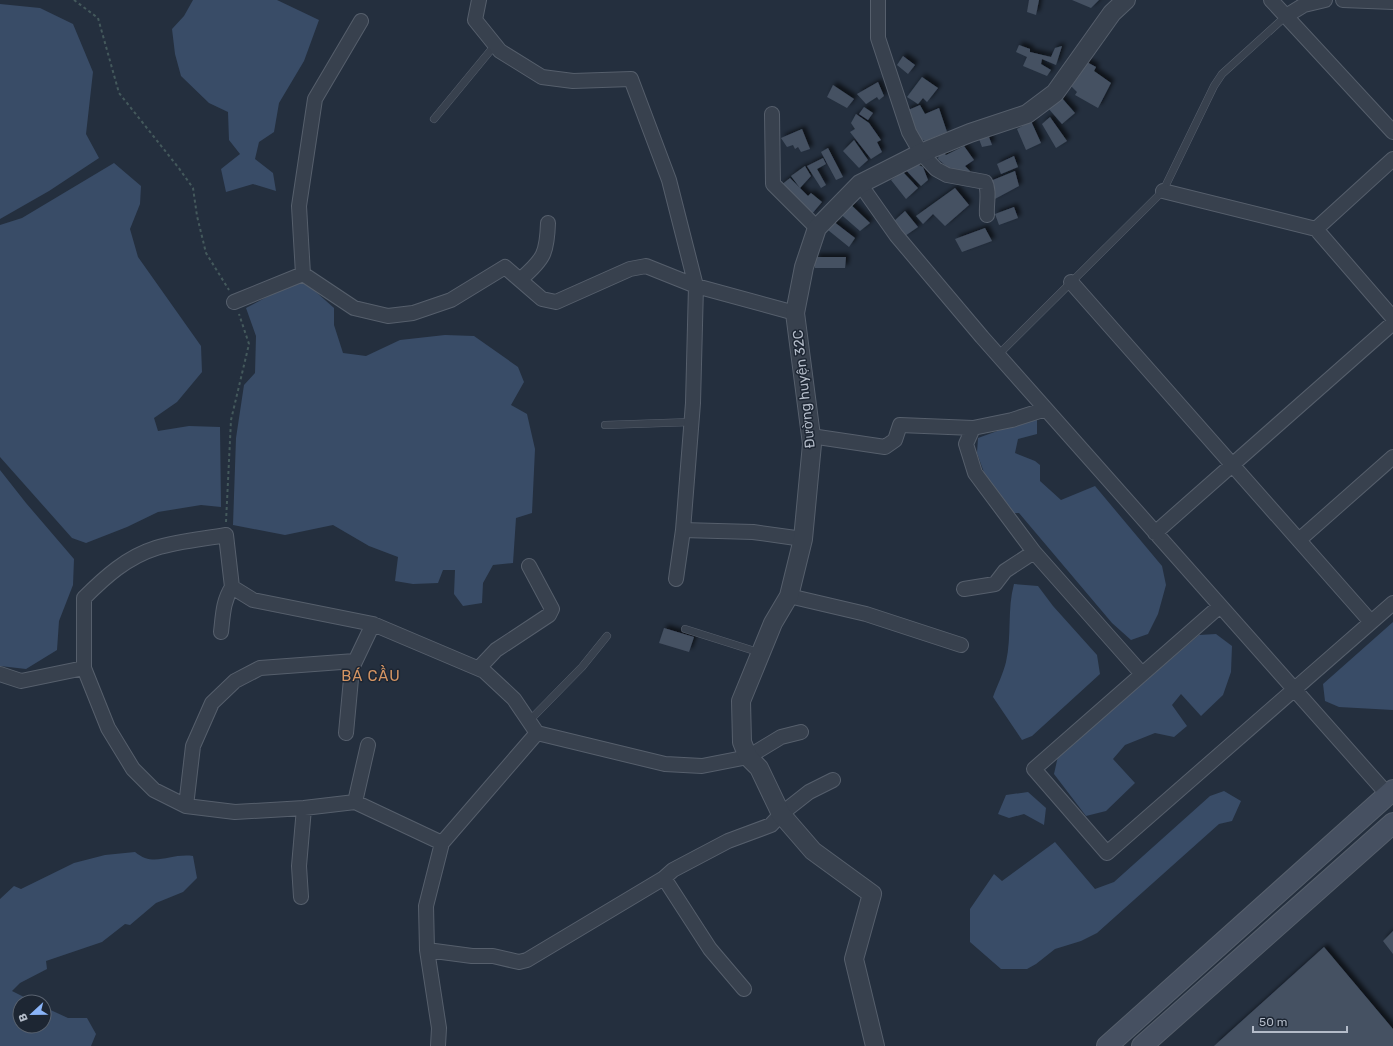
<svg xmlns="http://www.w3.org/2000/svg" width="1393" height="1046" viewBox="0 0 1393 1046" font-family="Rubik,sans-serif">
<style>
.water{fill:#394c67}
.building{fill:#455162;filter:url(#shadow)}
.lines{fill:none;stroke-linecap:round;stroke-linejoin:round}
.service-casing{stroke:#565f6c;stroke-width:8}
.minor-casing{stroke:#565f6c;stroke-width:16}
.tertiary-casing{stroke:#565f6c;stroke-width:20}
.secondary-casing{stroke:#565f6c;stroke-width:22}
.path{stroke:#44595c;stroke-width:2;stroke-dasharray:3 3;stroke-linecap:butt}
.service{stroke:#38414e;stroke-width:7}
.minor{stroke:#38414e;stroke-width:14}
.tertiary{stroke:#38414e;stroke-width:18}
.secondary{stroke:#465061;stroke-width:20}
.labels{text-anchor:middle;dominant-baseline:central;stroke-width:3;stroke-linejoin:round;paint-order:stroke}
.street-label{font-size:14px;fill:#b4bcc9;stroke:#1d2633}
.neighbourhood-label{font-size:15px;letter-spacing:1px;fill:#d59563;stroke:#1d2633}
</style>
<defs>
<filter id="shadow"><feDropShadow dx="3.5" dy="-3.5" stdDeviation="2" flood-color="#0009"/></filter>
</defs>
<rect width="100%" height="100%" fill="#242f3e"/>
<!-- water -->
<path class="water" d="M 193,0 L 277,0 L 319,20 L 304,61 L 279,103 L 274,132 L 259,142 L 255,159 L 273,173 L 276,191 L 253,184 L 226,192 L 221,169 L 240,154 L 229,140 L 228,112 L 209,103 L 181,76 L 175,54 L 172,29 L 184,16 Z
M 0,4 L 40,8 L 73,24 L 93,72 L 86,134 L 99,158 L 49,191 L 0,219 Z
M 114,163 L 141,186 L 140,204 L 130,229 L 138,257 L 201,346 L 202,372 L 177,402 L 154,418 L 158,431 L 189,426 L 220,427 L 221,507 L 201,505 L 158,512 L 127,527 L 86,543 L 72,538 L 0,457 L 0,225 L 22,218 Z
M 291,284 L 307,284 L 334,308 L 334,325 L 343,353 L 366,356 L 400,340 L 445,335 L 474,336 L 518,367 L 524,382 L 511,405 L 527,414 L 535,449 L 532,513 L 516,518 L 513,563 L 493,565 L 483,583 L 482,603 L 463,606 L 454,594 L 455,570 L 443,570 L 438,583 L 413,584 L 395,581 L 398,557 L 369,546 L 333,525 L 285,535 L 233,525 L 236,438 L 244,385 L 255,373 L 256,336 L 246,308 Z
M 1037,420 L 1037,434 L 1018,439 L 1015,453 L 1035,461 L 1040,465 L 1040,481 L 1061,500 L 1095,486 L 1162,566 L 1166,585 L 1158,614 L 1148,634 L 1131,640 L 1112,623 L 1019,513 L 1009,513 L 991,492 L 977,453 L 978,438 L 1022,422 Z
M 0,470 L 26,503 L 74,559 L 73,585 L 59,621 L 57,650 L 26,669 L 0,666 Z
M 1014,584 L 1038,586 L 1053,606 L 1097,655 L 1100,674 L 1032,736 L 1022,740 L 993,697 C 997,686 1003,674 1006,662 C 1012,636 1007,609 1014,584 Z
M 1393,622 L 1393,710 L 1339,707 L 1325,701 L 1323,684 Z
M 1216,634 L 1232,646 L 1231,672 L 1223,695 L 1201,716 L 1181,694 L 1172,705 L 1187,726 L 1174,737 L 1155,733 L 1125,745 L 1113,759 L 1135,783 L 1106,811 L 1086,816 L 1054,774 L 1058,756 L 1199,635 Z
M 1224,791 L 1241,801 L 1232,821 L 1219,824 L 1097,933 L 1081,941 L 1055,949 L 1036,964 L 1027,969 L 1001,969 L 970,942 L 970,909 L 994,874 L 1002,881 L 1055,842 L 1095,889 L 1114,882 L 1210,796 Z
M 1028,792 L 1046,808 L 1044,825 L 1024,814 L 1009,818 L 998,814 L 1006,795 Z
M 135,852 C 154,868 169,853 193,856 L 197,878 L 183,892 L 156,903 L 130,925 L 125,924 L 102,942 L 46,961 L 47,969 L 20,983 L 12,991 L 34,1002 L 20,1002 L 20,1026 L 44,1026 L 44,1007 L 68,1018 L 87,1018 L 96,1034 L 91,1046 L 0,1046 L 0,899 L 14,886 L 21,889 L 74,863 L 105,855 Z"/>
<!-- building -->
<path class="building" d="M 1029,0 L 1039,0 L 1036,15 L 1027,12 Z
M 1072,0 L 1099,0 L 1091,8 Z
M 1019,45 L 1030,49 L 1030,52 L 1051,57 L 1055,48 L 1062,46 L 1056,65 L 1042,59 L 1041,64 L 1051,70 L 1047,76 L 1023,66 L 1027,57 L 1016,52 Z
M 903,56 L 915,65 L 908,74 L 897,65 Z
M 1083,60 L 1096,67 L 1094,71 L 1111,83 L 1098,108 L 1075,95 L 1077,92 L 1070,85 Z
M 922,77 L 938,88 L 927,102 L 923,98 L 918,104 L 907,97 Z
M 878,82 L 884,96 L 879,100 L 877,97 L 866,104 L 857,94 Z
M 833,85 L 854,99 L 847,108 L 827,97 Z
M 1061,97 L 1075,113 L 1062,124 L 1048,108 Z
M 920,105 L 925,114 L 939,108 L 947,132 L 925,141 L 915,136 L 906,111 Z
M 864,107 L 873,113 L 868,120 L 859,114 Z
M 856,114 L 869,123 L 881,140 L 877,142 L 882,152 L 871,159 L 850,132 L 855,129 L 851,123 Z
M 1050,117 L 1067,141 L 1056,148 L 1042,124 Z
M 1031,121 L 1041,143 L 1026,150 L 1017,129 Z
M 802,129 L 810,149 L 801,152 L 798,147 L 795,149 L 793,145 L 787,147 L 781,138 Z
M 989,137 L 992,145 L 982,147 L 979,139 Z
M 854,140 L 868,160 L 859,168 L 843,151 Z
M 964,146 L 974,160 L 965,166 L 970,171 L 961,179 L 938,159 L 940,150 L 946,155 Z
M 828,148 L 843,177 L 836,180 L 821,152 Z
M 1014,156 L 1018,167 L 1001,174 L 997,164 Z
M 823,158 L 826,164 L 817,169 L 826,185 L 821,188 L 807,166 Z
M 913,162 L 923,167 L 928,180 L 921,186 L 903,167 Z
M 805,166 L 811,176 L 800,188 L 791,176 Z
M 1015,171 L 1019,186 L 993,200 L 988,182 Z
M 903,172 L 918,188 L 906,199 L 891,180 Z
M 790,178 L 808,196 L 811,193 L 822,202 L 811,215 L 780,186 Z
M 955,188 L 969,205 L 945,226 L 933,214 L 923,224 L 916,216 Z
M 846,200 L 870,223 L 860,231 L 837,211 Z
M 1014,207 L 1018,218 L 999,225 L 995,214 Z
M 905,211 L 918,227 L 905,236 L 893,222 Z
M 829,218 L 855,238 L 849,247 L 823,226 Z
M 985,228 L 992,241 L 962,252 L 955,239 Z
M 815,257 L 846,257 L 845,268 L 815,268 Z
M 664,628 L 694,637 L 689,652 L 659,643 Z
M 1393,931 L 1393,954 L 1383,941 Z
M 1324,947 L 1393,1029 L 1393,1046 L 1214,1046 Z"/>
<g class="lines">
<defs>
<path id="service" d="M 434,119 L 495,45
M 998,355 L 1163,191 L 1214,86 L 1222,74 L 1286,16
M 605,425 L 692,422
M 685,629 L 761,653
M 529,721 L 582,667 L 607,636"/>
<path id="minor" d="M 479,0 L 475,20 L 500,51 L 542,77 L 573,81 L 631,79 L 669,180 L 696,286 L 693,403 L 683,530 L 676,579
M 878,0 L 878,38 L 909,132 L 921,153 L 936,169 L 947,175 L 985,182 C 990,191 986,205 987,215
M 1271,0 L 1393,132
M 1343,0 L 1393,2
M 1286,16 L 1304,5 L 1325,0
M 772,114 L 773,184 L 817,228
M 860,184 L 896,235 L 982,337 L 1388,795
M 1163,191 L 1316,229 L 1393,318
M 1316,229 L 1393,159
M 303,274 L 354,308 L 388,316 L 413,313 L 451,300 L 505,267 L 542,299 L 556,302 L 630,269 L 646,266 L 696,286 L 795,313
M 303,274 L 299,206 L 315,99 L 361,21
M 521,279 C 544,259 547,253 548,223
M 1071,282 L 1371,622
M 234,302 L 303,274
M 1046,409 L 1012,420 L 973,428 L 966,444 L 975,473 L 1034,552 L 1142,674
M 811,436 L 885,447 L 895,440 L 900,425 L 973,428
M 683,530 L 753,532 L 803,539
M 1155,533 L 1393,323
M 1299,540 L 1393,457
M 964,589 L 995,584 L 1005,571 L 1034,552
M 789,596 L 866,614 L 961,645
M 1220,606 L 1034,769 L 1107,853 L 1393,603
M 221,632 C 223,615 223,601 232,587
M 479,668 L 496,650 L 549,615 L 552,609 L 529,566
M 0,674 L 21,681 L 84,668
M 346,733 L 352,668 L 373,624
M 355,802 L 368,745
M 186,806 L 193,746 L 212,703 L 235,681 L 260,668 L 355,661
M 442,843 L 355,802 L 304,808 L 235,812 L 186,806 L 154,790 L 133,769 L 108,728 L 84,668 L 84,598 C 105,577 127,557 156,548 C 178,541 203,539 226,535 L 232,587 L 253,600 L 373,624 L 484,671 L 514,699 L 537,733 L 665,764 L 702,766 L 748,757 L 781,737 L 801,732
M 664,878 L 710,949 L 744,989
M 301,897 L 299,866 L 304,808
M 427,950 L 472,956 L 493,956 L 519,962 L 527,960 L 664,878 L 673,870 L 728,841 L 771,825 L 781,814 L 809,792 L 833,780
M 438,1046 L 439,1028 L 427,950 L 426,906 L 442,843 L 537,733"/>
<path id="tertiary" d="M 875,1046 L 854,959 L 872,894 L 813,851 L 781,814 L 759,768 L 748,757 L 742,742 L 741,701 L 773,623 L 789,596 L 803,539 L 812,444 L 795,313 L 804,267 L 817,228 L 860,184 L 921,153 L 970,133 L 1027,114 L 1055,93 L 1112,13 L 1126,0"/>
<path id="secondary" d="M 1107,1046 L 1393,790
M 1142,1046 L 1393,823"/>
</defs>
<!-- service casing -->
<use href="#service" class="service-casing"/>
<!-- minor casing -->
<use href="#minor" class="minor-casing"/>
<!-- tertiary casing -->
<use href="#tertiary" class="tertiary-casing"/>
<!-- secondary casing -->
<use href="#secondary" class="secondary-casing"/>
<!-- path -->
<path class="path" d="M 74,0 L 98,18 L 119,93 L 178,167 L 193,188 L 197,216 L 206,253 L 229,290
M 226,522 L 231,420 L 249,344 L 239,314"/>
<!-- service -->
<use href="#service" class="service"/>
<!-- minor -->
<use href="#minor" class="minor"/>
<!-- tertiary -->
<use href="#tertiary" class="tertiary"/>
<!-- secondary -->
<use href="#secondary" class="secondary"/>
</g>
<g class="labels">
<!-- street labels -->
<g class="street-label">
<text transform="translate(804 389) rotate(-96)">Đường huyện 32C</text>
</g>
<!-- neighbourhood labels -->
<g class="neighbourhood-label">
<text x="371" y="676">BÁ CẦU</text>
</g>
</g>
<!-- north arrow -->
<g transform="translate(32 1014) rotate(248)"><circle r="19" fill="#1d2633" stroke="#59626f"/>
<path d="M0-3L7 15L0 10L-7 15Z" fill="#8ab4f8"/>
<text y="-6" font-size="11" font-weight="bold" text-anchor="middle" fill="#b4bcc9">B</text>
</g>
<!-- scale -->
<path d="M1253 1026v6h94v-6" fill="none" stroke="#b4bcc9" stroke-width="2"/>
<text x="1259" y="1026" font-size="12" fill="#b4bcc9" stroke="#1d2633" stroke-width="3" paint-order="stroke">50 m</text>
</svg>
